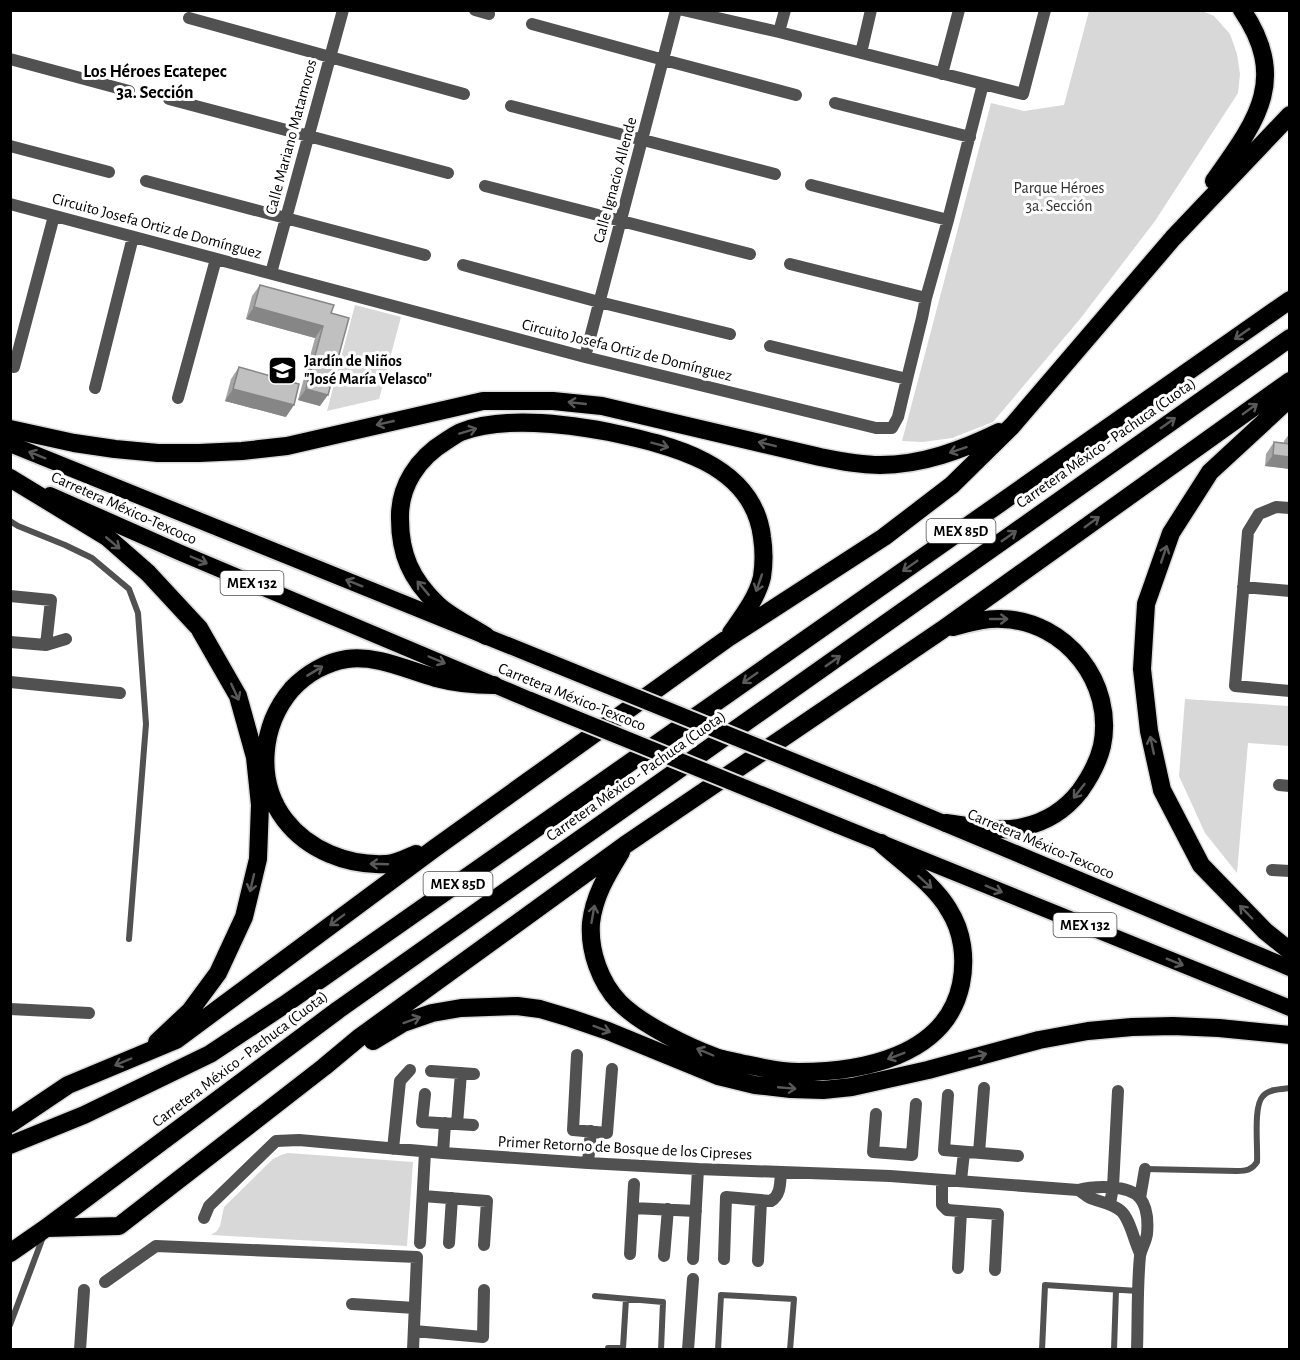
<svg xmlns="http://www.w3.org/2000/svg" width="1300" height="1360" viewBox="0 0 1300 1360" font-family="'Alegreya Sans',sans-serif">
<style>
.green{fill:#d8d8d8}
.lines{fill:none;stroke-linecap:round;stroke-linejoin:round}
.trunk-casing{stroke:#dbdbdb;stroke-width:20}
.motorway-casing{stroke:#dbdbdb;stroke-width:21}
.service{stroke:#515151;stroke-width:6}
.minor{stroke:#515151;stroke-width:12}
.trunk{stroke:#000;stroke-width:16}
.motorway{stroke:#000;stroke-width:18}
.trunk-bridge-casing{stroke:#dbdbdb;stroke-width:20;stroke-linecap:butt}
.trunk-bridge{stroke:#000;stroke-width:16}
.wall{fill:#a5a5a5}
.shaded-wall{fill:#868686}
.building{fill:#c0c0c0;stroke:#868686;stroke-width:1.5}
.oneway{stroke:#595959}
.labels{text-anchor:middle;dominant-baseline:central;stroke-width:6;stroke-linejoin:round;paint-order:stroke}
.shield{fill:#fff;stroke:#4c4c4c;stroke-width:1.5}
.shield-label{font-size:15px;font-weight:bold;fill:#000}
.street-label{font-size:16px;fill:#000;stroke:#fff}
.park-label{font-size:16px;fill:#2f2f2f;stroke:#fff}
.poi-label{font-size:16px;font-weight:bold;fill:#000;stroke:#fff;text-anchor:start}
.neighbourhood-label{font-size:18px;font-weight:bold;fill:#000;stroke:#fff}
</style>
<rect width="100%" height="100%" fill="#fff"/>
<!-- green -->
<path class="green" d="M 1200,10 L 1214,16 L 1230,34 L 1237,54 L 1240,74 L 1238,93 L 1155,221 L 1080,319 L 993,422 L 952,438 L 923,442 L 902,441 L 991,103 L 1024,111 L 1064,105 L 1089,11 Z
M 355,305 L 401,317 L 379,399 L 327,411 Z
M 1185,699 L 1289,706 L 1289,746 L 1248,743 L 1237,873 L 1205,833 L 1179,776 Z
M 288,1153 L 413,1162 L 407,1246 L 211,1235 L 217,1231 L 220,1226 L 224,1207 L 273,1159 L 281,1155 Z"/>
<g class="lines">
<defs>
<path id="trunk" d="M 10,444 L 547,661
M 50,495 L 181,553 L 530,700
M 872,793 L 1290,968
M 837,825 L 1290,1008"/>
<path id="motorway" d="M 1214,181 C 1255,123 1290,80 1242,10
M 1290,398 L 1210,472 L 1171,533 L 1146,604 L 1142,669 L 1149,731 L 1162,790 L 1201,865 L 1265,931 L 1290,951
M 10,429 L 74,443 L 115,449 L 158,453 L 199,453 L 242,451 L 287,446 L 483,401 L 553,401 L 602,406 L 820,457 C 840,461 859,465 880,465 C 922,465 962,450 999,432
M 10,478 L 107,537 L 148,573 L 199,628 L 238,696 L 255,757 L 260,805 L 258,859 L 244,917 L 218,973 L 190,1011 L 157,1042
M 486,636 C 472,627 448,615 437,604 C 411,579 400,554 400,519 C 399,486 418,458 446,441 C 451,438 456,434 461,432 C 502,416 567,424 609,432 C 670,445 753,463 762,537 C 764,550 764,564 762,577 C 757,598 743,616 731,633
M 946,823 C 971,826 998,833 1023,827 C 1046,822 1066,809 1080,791 C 1090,777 1098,763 1102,746 C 1115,683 1066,621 1002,619 C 985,618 969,623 953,627
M 621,852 C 607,875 594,896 591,923 C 589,951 600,982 619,1002 C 642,1025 688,1047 718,1058 C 725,1060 733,1061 740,1063 C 759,1067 779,1072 799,1072 C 860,1072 946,1057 961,984 C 966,959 963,932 949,910 C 935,885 902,862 881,843
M 416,854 C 407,858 395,864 386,864 C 348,866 308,850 285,820 C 255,781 261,725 292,689 C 306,674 326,662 347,659 C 377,655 407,670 436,678 C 455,683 475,685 494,685
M 373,1041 L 403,1023 L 432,1013 L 461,1008 L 517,1006 L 540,1009 L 570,1018 L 608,1031 L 718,1076 L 755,1085 L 791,1089 L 823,1090 L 852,1087 L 928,1070 L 1039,1040 L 1088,1031 L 1132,1027 L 1173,1026 L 1219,1028 L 1290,1035
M 10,1124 L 68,1085 L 176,1040 L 435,848 L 728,638 L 884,537 L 952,485 L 1012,426 L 1173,238 L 1290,115
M 10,1145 L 84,1115 L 210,1054 L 284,1005 L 1290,300
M 46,1228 L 119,1226 L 324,1067 L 360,1037 L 625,845 L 942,630 L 1290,381
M 10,1253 L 46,1228 L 338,1010 L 1290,338"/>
</defs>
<!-- trunk casing -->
<use href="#trunk" class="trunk-casing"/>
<!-- motorway casing -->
<use href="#motorway" class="motorway-casing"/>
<!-- service -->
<path class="service" d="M 10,521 L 18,526 L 65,545 L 92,558 L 129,589 L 138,613 L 146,724 L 129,939
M 1145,1169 L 1237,1171 C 1246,1171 1252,1170 1257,1162 C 1258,1146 1253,1106 1263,1096 C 1269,1089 1281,1089 1290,1088
M 595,1296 L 663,1302 L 661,1350
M 10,1325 L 43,1237
M 608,1348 L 623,1348 L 626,1299
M 718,1350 L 721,1295 L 794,1299 L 790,1350
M 1042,1350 L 1045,1285 L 1138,1291
M 1114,1350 L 1116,1290"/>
<!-- minor -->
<path class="minor" d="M 475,10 L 489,14
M 683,10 L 779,32 L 1023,94 L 1045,10
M 189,18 L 464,94
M 532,24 L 664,60 L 796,95
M 779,32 L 785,10
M 861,53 L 871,10
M 10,59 L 129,91
M 942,74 L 959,10
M 169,99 L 448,173
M 835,103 L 970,137
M 511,106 L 775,174
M 10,146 L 109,172
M 146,181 L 425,255
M 811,185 L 948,220
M 485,186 L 750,254
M 10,204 L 585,357 L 876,428 L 892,428 L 898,417 L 907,379 L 922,318 L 926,298 L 948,220 L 983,84
M 790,264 L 926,298
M 463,265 L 599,302 L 730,334
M 271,273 L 343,10
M 770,346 L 907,379
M 585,357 L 676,10
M 14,367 L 54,216
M 95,388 L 133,237
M 178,398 L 216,259
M 1290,508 L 1276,507 L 1259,514 L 1248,532 L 1235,686 L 1290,691
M 1243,587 L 1290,591
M 10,596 L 51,600 L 46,645
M 10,642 L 46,645 L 66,639
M 10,682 L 120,693
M 1279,785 L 1290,786
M 1272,870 L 1290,871
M 10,1009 L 89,1013
M 577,1055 L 573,1130 L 607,1133 L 612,1069
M 431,1071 L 474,1074
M 425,1094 L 422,1122 L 473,1125
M 948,1095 L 944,1150 L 1018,1156
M 876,1114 L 873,1152 L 912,1155 L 916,1104
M 457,1124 L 461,1073
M 393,1149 L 400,1081 L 410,1070
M 443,1153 L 445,1123
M 979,1153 L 984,1088
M 588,1163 L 591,1131
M 942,1180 L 942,1205 L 947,1210 L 998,1214 L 995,1270
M 961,1180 L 964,1152
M 1078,1190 C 1082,1192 1086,1196 1090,1198 C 1100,1202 1112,1203 1121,1211 C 1130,1219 1134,1241 1140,1253
M 423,1196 L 487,1201 L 484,1245
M 1140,1198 L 1145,1169
M 1110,1204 L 1113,1187 L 1118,1091
M 633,1208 L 696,1211
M 204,1218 L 209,1206 L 276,1141 L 299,1140 L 443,1153 L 588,1163 L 698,1169 L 890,1176 L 1078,1190 C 1094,1186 1128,1184 1140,1198 C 1148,1208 1148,1223 1147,1234 C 1146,1242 1141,1249 1140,1256 C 1137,1287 1138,1319 1137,1350
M 420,1243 L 425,1152
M 449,1243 L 452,1198
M 630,1254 L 634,1184
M 664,1256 L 668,1209
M 693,1259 L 698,1169
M 724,1259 L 726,1197 L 771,1201 C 781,1195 780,1183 781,1172
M 758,1261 L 761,1201
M 958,1268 L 961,1211
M 105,1282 L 156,1246 L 417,1257 L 413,1350
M 352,1304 L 415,1308
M 414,1331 L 483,1337 L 484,1290
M 80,1350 L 84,1290
M 688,1350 L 693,1279"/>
<!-- trunk -->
<use href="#trunk" class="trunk"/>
<!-- motorway -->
<use href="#motorway" class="motorway"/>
<defs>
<path id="trunk-bridge" d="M 547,661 L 872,793
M 530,700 L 837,825"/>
</defs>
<!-- trunk-bridge casing -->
<use href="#trunk-bridge" class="trunk-bridge-casing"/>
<!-- trunk-bridge -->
<use href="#trunk-bridge" class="trunk-bridge"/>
</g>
<!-- wall -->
<path class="wall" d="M 260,285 L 331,313 L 320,406 L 298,400 L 315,338 L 246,319 L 252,296 Z
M 239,367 L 286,417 L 225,401 L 231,379 Z
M 1290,433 L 1290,469 L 1265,466 L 1266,454 L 1274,442 L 1284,443 L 1284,441 Z"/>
<!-- shaded-wall -->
<path class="shaded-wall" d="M 254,307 L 323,326 L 315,338 L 246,319 Z
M 233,389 L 294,405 L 286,417 L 225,401 Z
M 306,389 L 328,395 L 320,406 L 298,400 Z
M 1273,455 L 1290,457 L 1290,469 L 1265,466 Z"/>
<!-- building -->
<path class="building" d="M 260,285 L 334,305 L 331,313 L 349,318 L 328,395 L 306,389 L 323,326 L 254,307 Z
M 239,367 L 299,384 L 294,405 L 233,389 Z
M 1274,442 L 1290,444 L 1290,457 L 1273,455 Z"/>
<!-- one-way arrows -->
<defs><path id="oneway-shaft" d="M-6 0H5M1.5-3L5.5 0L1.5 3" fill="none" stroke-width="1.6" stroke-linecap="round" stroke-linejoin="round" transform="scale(1.5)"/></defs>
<g class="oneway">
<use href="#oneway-shaft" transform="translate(1242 334) rotate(145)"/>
<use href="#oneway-shaft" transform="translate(577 403) rotate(-174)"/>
<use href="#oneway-shaft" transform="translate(1250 409) rotate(-36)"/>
<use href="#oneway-shaft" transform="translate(385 423) rotate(167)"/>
<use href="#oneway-shaft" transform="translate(1168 423) rotate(-35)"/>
<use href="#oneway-shaft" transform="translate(468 431) rotate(-17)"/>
<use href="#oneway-shaft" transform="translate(767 444) rotate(-166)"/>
<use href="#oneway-shaft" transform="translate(660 445) rotate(15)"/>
<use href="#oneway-shaft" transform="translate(958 450) rotate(162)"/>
<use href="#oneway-shaft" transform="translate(37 455) rotate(-158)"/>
<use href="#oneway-shaft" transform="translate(1092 522) rotate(-36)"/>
<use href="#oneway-shaft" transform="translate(1009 536) rotate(-35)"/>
<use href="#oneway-shaft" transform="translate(113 543) rotate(40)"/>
<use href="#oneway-shaft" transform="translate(1164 554) rotate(-71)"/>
<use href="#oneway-shaft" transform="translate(199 560) rotate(23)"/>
<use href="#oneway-shaft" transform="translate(910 566) rotate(145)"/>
<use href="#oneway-shaft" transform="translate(354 583) rotate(-158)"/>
<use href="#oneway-shaft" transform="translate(759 583) rotate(109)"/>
<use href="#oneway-shaft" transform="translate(423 588) rotate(-130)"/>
<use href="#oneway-shaft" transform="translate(999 619)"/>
<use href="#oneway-shaft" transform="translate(437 660) rotate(23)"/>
<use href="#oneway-shaft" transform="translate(833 661) rotate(-35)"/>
<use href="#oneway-shaft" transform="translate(315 671) rotate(-31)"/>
<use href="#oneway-shaft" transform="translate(750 678) rotate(145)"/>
<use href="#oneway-shaft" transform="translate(235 692) rotate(65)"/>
<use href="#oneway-shaft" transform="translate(1152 745) rotate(-102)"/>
<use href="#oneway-shaft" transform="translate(1079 791) rotate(128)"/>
<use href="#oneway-shaft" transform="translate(379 864) rotate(-178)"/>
<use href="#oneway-shaft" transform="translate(925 882) rotate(42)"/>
<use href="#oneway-shaft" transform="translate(252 883) rotate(103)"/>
<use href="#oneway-shaft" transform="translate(994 889) rotate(22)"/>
<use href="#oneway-shaft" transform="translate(1246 912) rotate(-134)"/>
<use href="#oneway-shaft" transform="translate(593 914) rotate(-80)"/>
<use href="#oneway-shaft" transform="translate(337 920) rotate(143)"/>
<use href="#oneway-shaft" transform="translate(1175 962) rotate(22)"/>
<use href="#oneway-shaft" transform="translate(412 1020) rotate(-20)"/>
<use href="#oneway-shaft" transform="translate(602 1029) rotate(20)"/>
<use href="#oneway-shaft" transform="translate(705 1052) rotate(-157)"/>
<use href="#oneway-shaft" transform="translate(896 1056) rotate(159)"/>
<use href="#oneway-shaft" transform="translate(978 1056) rotate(-15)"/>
<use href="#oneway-shaft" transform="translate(123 1062) rotate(157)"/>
<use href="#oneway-shaft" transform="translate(787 1088) rotate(5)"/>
</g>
<!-- icons -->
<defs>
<symbol id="school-square" viewBox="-11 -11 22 22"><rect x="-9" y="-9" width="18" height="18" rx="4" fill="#000" stroke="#fff"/><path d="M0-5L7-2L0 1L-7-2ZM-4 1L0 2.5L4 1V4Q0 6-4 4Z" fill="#fff"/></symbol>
</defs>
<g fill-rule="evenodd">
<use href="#school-square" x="266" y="354" width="33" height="33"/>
</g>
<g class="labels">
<!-- shield labels -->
<g class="shield">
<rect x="926.5" y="519" width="69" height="24" rx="4.5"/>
<rect x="220.5" y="571" width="63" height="24" rx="4.5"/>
<rect x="423.5" y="872" width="69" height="24" rx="4.5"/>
<rect x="1053.5" y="913" width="63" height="24" rx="4.5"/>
</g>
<g class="shield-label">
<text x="961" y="531">MEX 85D</text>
<text x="252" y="583">MEX 132</text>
<text x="458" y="884">MEX 85D</text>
<text x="1085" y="925">MEX 132</text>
</g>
<!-- street labels -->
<g class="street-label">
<text transform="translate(291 137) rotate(-75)">Calle Mariano Matamoros</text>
<text transform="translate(615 180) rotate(-75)">Calle Ignacio Allende</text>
<text transform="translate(157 226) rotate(15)">Circuito Josefa Ortiz de Domínguez</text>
<text transform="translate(627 350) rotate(14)">Circuito Josefa Ortiz de Domínguez</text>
<text transform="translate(1106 443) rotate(-35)">Carretera México - Pachuca (Cuota)</text>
<text transform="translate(124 508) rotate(24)">Carretera México-Texcoco</text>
<text transform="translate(572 697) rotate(22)">Carretera México-Texcoco</text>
<text transform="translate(636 776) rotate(-35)">Carretera México - Pachuca (Cuota)</text>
<text transform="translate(1041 844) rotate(23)">Carretera México-Texcoco</text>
<text transform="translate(240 1059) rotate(-37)">Carretera México - Pachuca (Cuota)</text>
<text transform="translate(625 1148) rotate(3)">Primer Retorno de Bosque de los Cipreses</text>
</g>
<!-- park labels -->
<g class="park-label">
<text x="1059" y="188">Parque Héroes<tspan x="1059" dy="18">3a. Sección</tspan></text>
</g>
<!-- poi labels -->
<g class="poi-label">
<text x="304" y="361">Jardín de Niños<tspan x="304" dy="18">"José María Velasco"</tspan></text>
</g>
<!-- neighbourhood labels -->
<g class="neighbourhood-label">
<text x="155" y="72">Los Héroes Ecatepec<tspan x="155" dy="21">3a. Sección</tspan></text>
</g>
</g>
<!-- border -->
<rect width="1300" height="1360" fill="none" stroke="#000000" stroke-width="24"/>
</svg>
